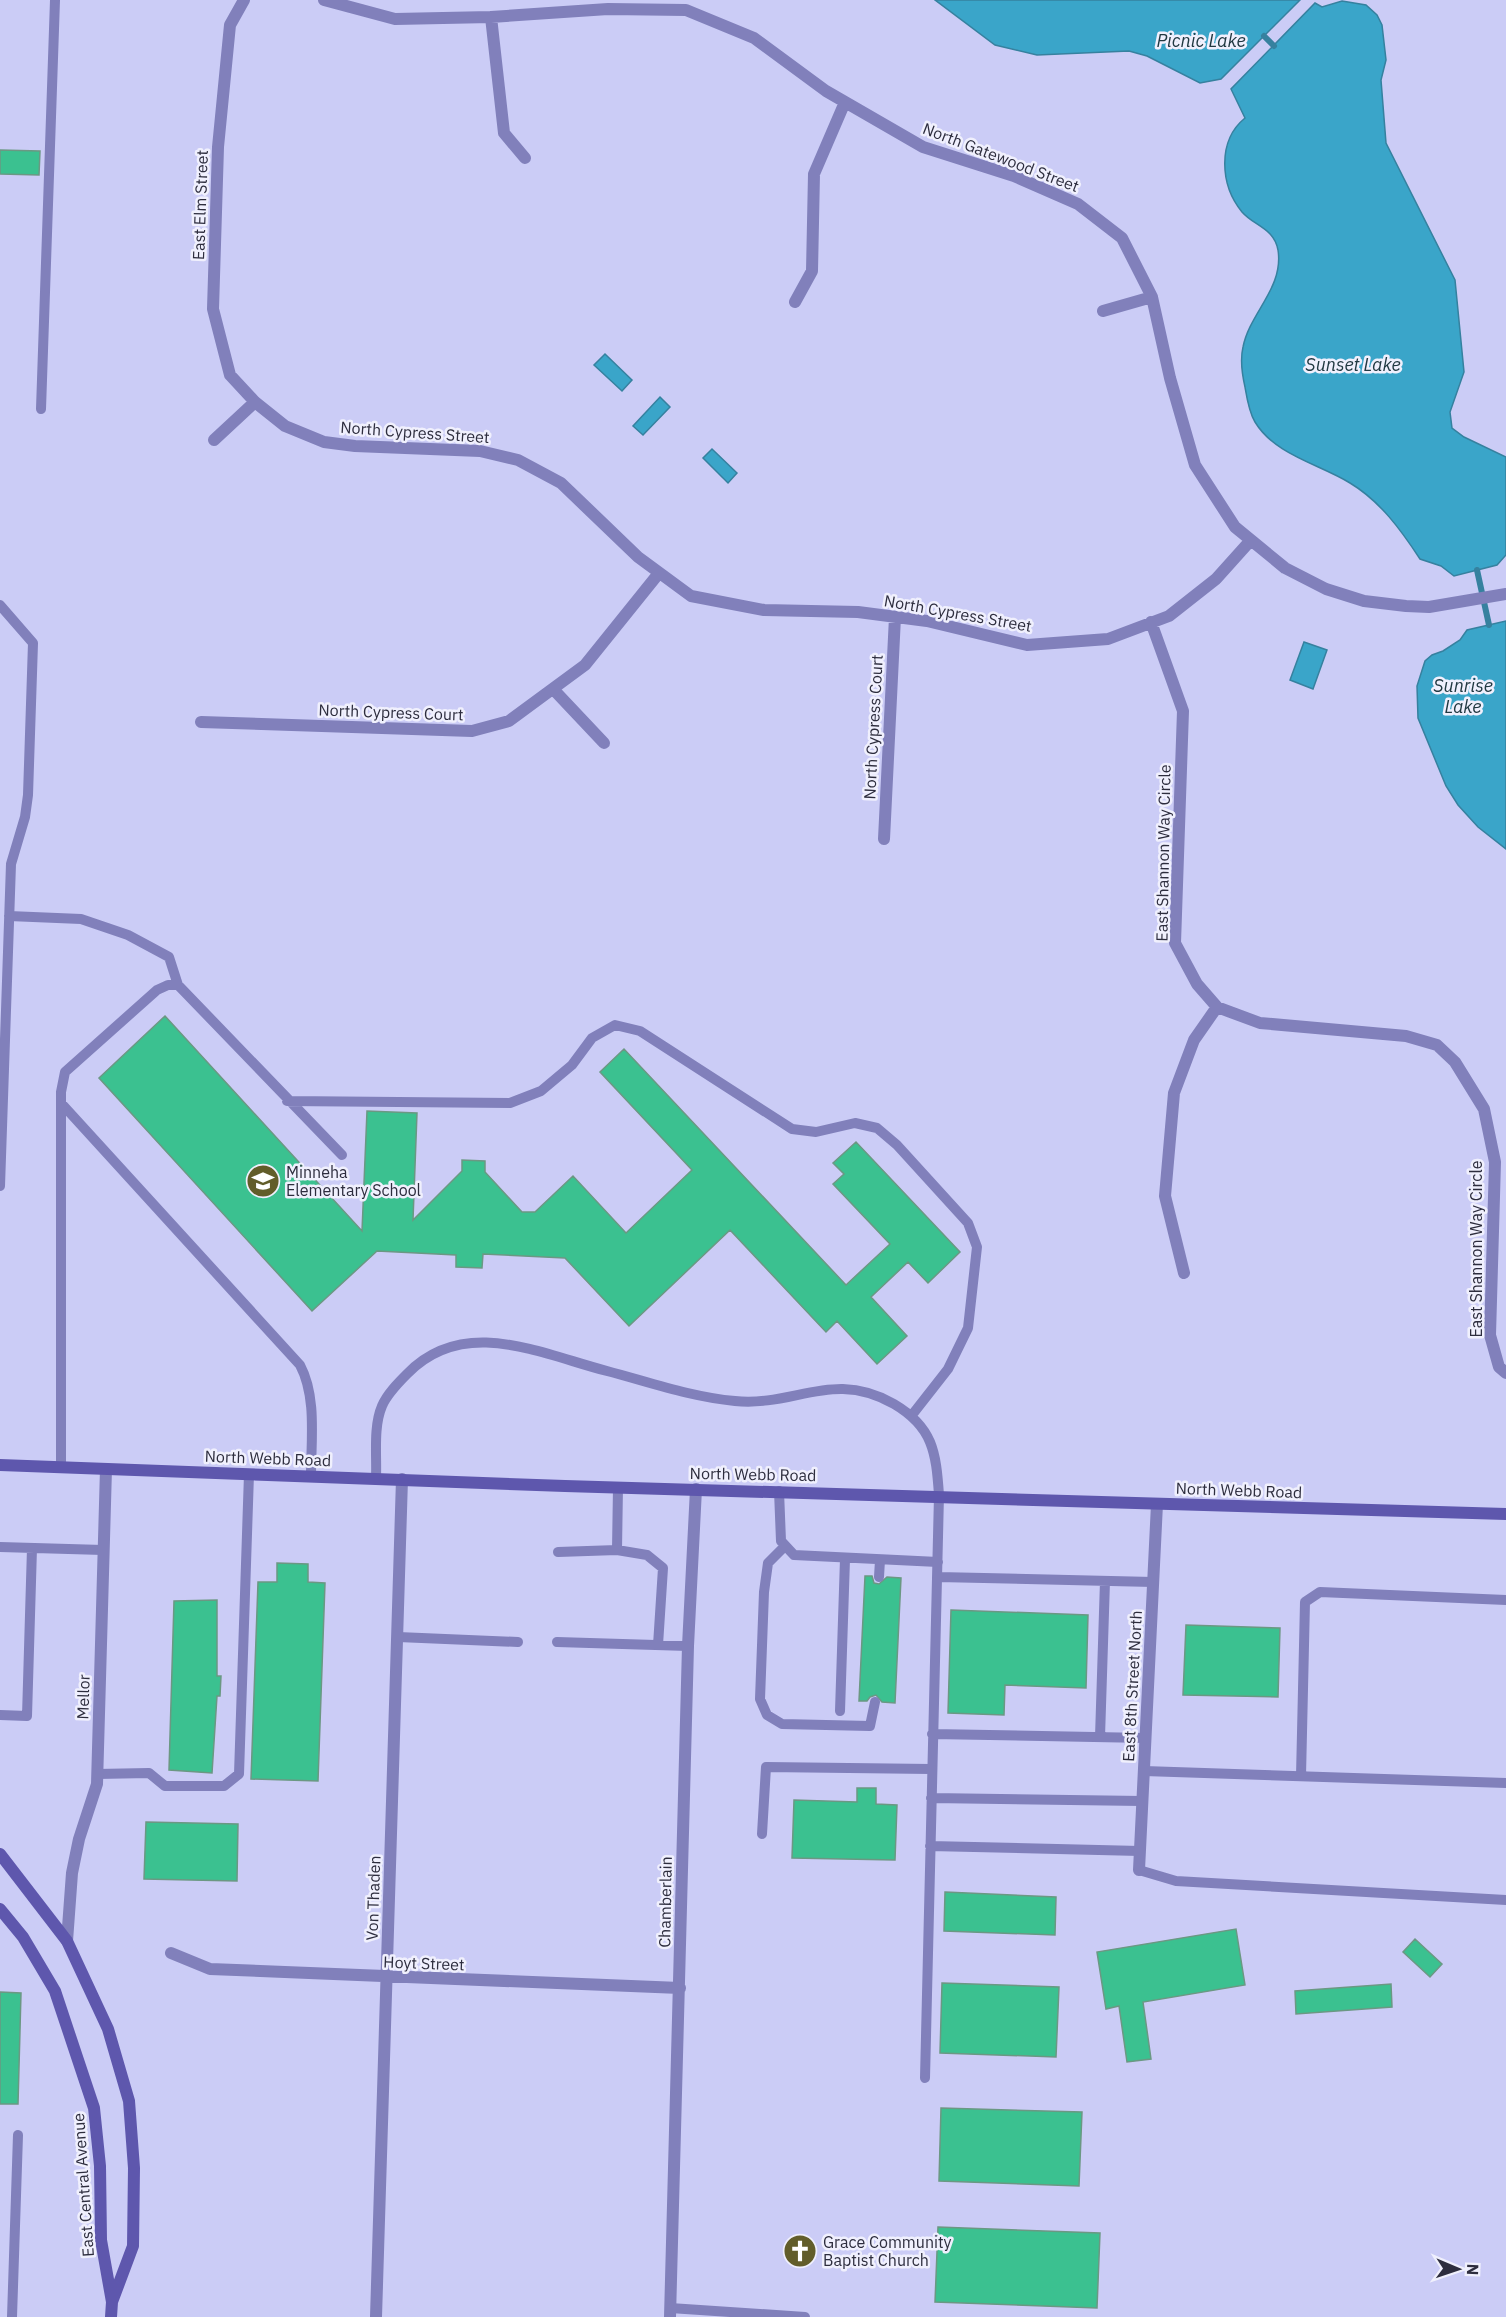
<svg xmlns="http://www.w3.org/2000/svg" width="1506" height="2317" viewBox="0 0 1506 2317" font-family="'IBM Plex Sans',sans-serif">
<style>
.water{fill:#3aa5c9;stroke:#36819f;stroke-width:1.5}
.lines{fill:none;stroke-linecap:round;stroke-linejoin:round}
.stream{stroke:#36819f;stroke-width:6}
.building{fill:#3bc190;stroke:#6b9883;stroke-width:1.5}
.service{stroke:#8180bb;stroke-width:10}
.minor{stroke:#8180bb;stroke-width:12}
.secondary{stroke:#5e57ad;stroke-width:12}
.labels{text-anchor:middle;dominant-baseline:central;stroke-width:5;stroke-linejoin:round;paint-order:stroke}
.street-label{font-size:16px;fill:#2d2d3e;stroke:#f0f0fd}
.poi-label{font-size:16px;fill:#2d2d3e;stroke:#f0f0fd;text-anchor:start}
.water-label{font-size:18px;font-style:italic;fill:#213942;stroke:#f0f0fd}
</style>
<rect width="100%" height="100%" fill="#cbccf6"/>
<!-- water -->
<path class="water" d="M 935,0 L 1300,0 L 1221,79 L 1200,83 L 1147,56 L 1129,51 L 1037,55 L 995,45 Z
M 1342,1 L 1366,5 L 1377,15 L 1382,25 L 1386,60 L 1381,80 L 1386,143 L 1455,280 L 1464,372 L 1450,412 L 1452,428 L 1464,437 L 1506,457 L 1506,555 L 1497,565 L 1454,576 L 1441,566 L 1420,559 C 1401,530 1380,501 1350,483 C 1319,464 1275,455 1255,422 C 1249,412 1247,399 1245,387 C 1242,374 1240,360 1243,347 C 1250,312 1284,288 1278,250 C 1274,228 1254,226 1242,212 C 1220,185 1217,141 1245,118 L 1231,89 L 1315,3 L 1322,7 Z
M 605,354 L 632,380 L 622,391 L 594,365 Z
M 660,397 L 670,407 L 643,435 L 633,426 Z
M 712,449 L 737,473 L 728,483 L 703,458 Z
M 1506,621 L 1506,849 L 1478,827 L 1458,805 L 1446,786 L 1418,718 L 1417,686 L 1425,661 L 1432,655 L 1443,651 L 1460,640 L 1467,630 Z
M 1304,642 L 1327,650 L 1313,689 L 1290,680 Z"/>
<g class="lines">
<!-- stream -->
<path class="stream" d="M 1264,36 L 1274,46
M 1477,570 L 1489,625"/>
</g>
<!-- building -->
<path class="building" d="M 0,150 L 40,151 L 39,175 L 0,174 Z
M 165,1016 L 362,1231 L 367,1111 L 417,1113 L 413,1220 L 462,1171 L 462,1160 L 485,1161 L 485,1172 L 522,1212 L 535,1212 L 573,1176 L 626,1233 L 692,1170 L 600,1072 L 624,1049 L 846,1285 L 890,1244 L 833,1184 L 844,1174 L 833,1163 L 856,1142 L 960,1252 L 928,1283 L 908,1262 L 871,1297 L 907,1336 L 877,1364 L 837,1321 L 826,1332 L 730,1230 L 629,1326 L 565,1258 L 483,1254 L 482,1268 L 456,1267 L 456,1255 L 377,1251 L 312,1311 L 99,1078 Z
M 277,1563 L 308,1564 L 308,1582 L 325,1583 L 318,1781 L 251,1779 L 258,1582 L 277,1582 Z
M 865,1576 L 872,1576 L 874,1583 L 879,1584 L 887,1577 L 901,1578 L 895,1703 L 882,1702 L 876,1695 L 870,1697 L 867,1701 L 859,1701 Z
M 217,1600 L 217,1676 L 221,1676 L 220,1696 L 217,1696 L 212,1773 L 169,1770 L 174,1601 Z
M 951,1610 L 1088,1615 L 1086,1688 L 1005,1685 L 1004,1715 L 948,1713 Z
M 1186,1625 L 1280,1628 L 1278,1697 L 1183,1695 Z
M 857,1788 L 876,1788 L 876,1804 L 897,1805 L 895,1860 L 792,1858 L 794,1800 L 857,1802 Z
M 146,1822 L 238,1824 L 237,1881 L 144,1879 Z
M 945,1892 L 1056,1897 L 1055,1935 L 944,1931 Z
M 1236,1929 L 1245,1985 L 1143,2002 L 1151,2059 L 1127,2062 L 1119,2006 L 1106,2009 L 1097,1952 Z
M 1415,1939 L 1442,1964 L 1430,1977 L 1403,1952 Z
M 942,1983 L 1059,1987 L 1056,2057 L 940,2053 Z
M 1391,1984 L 1392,2007 L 1296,2014 L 1295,1991 Z
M 0,1992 L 21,1993 L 18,2104 L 0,2104 Z
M 941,2108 L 1082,2112 L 1079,2186 L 939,2181 Z
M 938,2227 L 1100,2233 L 1097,2308 L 935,2302 Z"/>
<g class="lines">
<!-- service -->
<path class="service" d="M 41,409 L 55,0
M 0,605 L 33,643 L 28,795 L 25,817 L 11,864 L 0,1186
M 9,916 L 81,919 L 128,935 L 169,957 L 178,985
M 287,1101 L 510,1103 L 541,1091 L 572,1065 L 592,1038 L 615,1025 L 640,1031 L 792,1129 L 816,1132 L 855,1123 L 877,1128 L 897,1145 L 968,1223 L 977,1247 L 968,1328 L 948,1369 L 912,1415
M 61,1103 L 300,1365 C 317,1397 311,1440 311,1476
M 61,1467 L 61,1092 L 65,1072 L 157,990 L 168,985 L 178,985 L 342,1155
M 376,1478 C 377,1456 373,1427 382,1406 C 387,1394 398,1383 407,1374 C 464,1315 541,1354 607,1371 C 649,1382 691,1397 735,1401 C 795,1407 833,1369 894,1404 C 933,1427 936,1452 939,1495 L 925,2078
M 618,1487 L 617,1550 L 647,1555 L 663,1568 L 658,1645
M 779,1491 L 781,1541 L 794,1555 L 938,1562
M 785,1546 L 768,1563 L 764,1592 L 760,1699 L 767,1715 L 782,1724 L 870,1726 L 875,1702
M 0,1547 L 103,1550
M 558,1552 L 617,1550
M 879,1577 L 880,1560
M 938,1577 L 1153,1582
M 398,1637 L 518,1642
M 557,1642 L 688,1646
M 840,1711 L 845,1559
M 0,1715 L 27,1716 L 32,1548
M 932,1734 L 1146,1738
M 1100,1737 L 1105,1581
M 1144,1771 L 1506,1783
M 97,1774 L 149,1773 L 165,1786 L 224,1786 L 239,1774 L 249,1474
M 1301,1776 L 1305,1602 L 1320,1592 L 1506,1600
M 931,1798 L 1142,1801
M 762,1834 L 766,1767 L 931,1769
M 930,1846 L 1140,1851
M 1139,1870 L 1176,1881 L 1506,1900
M 670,2308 L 805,2317
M 12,2317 L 18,2135"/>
<!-- minor -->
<path class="minor" d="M 244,0 L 230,25 L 218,147 L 213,309 L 230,375 L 255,402 L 285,426 L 324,442 L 355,446 L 480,451 L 518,460 L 561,483 L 638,557 L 691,596 L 764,610 L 858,612 L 927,621 L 1027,645 L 1108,639 L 1169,616 L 1216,579 L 1251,540
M 324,0 L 395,19 L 491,17 L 608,9 L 686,10 L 754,38 L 826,91 L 923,147 L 1014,176 L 1078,204 L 1122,238 L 1152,297 L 1170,378 L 1195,465 L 1235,527 L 1285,568 L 1326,589 L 1364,601 L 1406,606 L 1429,607 L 1506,594
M 491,17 L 504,133 L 525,158
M 795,302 L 812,271 L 814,174 L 845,102
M 1103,311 L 1152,297
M 214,440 L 255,402
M 1151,622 L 1183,711 L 1175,943 L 1197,984 L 1217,1007 L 1260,1023 L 1406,1036 L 1437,1045 L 1455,1062 L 1484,1109 L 1495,1162 L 1490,1335 L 1499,1367 L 1506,1373
M 554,690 L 604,743
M 201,722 L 472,731 L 509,721 L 585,665 L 659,573
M 884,839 L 895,617
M 1184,1273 L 1165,1196 L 1174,1093 L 1194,1040 L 1217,1007
M 1139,1870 L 1157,1504
M 67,1941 L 72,1873 L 79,1839 L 97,1784 L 106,1469
M 171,1953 L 210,1969 L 680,1988
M 376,2317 L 402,1479
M 670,2317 L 688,1646 L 696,1489"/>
<!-- secondary -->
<path class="secondary" d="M 0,1465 L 565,1486 L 1506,1514
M 0,1854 L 67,1941 L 108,2029 L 129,2101 L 134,2168 L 133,2246 L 112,2302
M 0,1909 L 23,1937 L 55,1991 L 94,2108 L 100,2166 L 101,2240 L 112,2302 L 111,2317"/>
</g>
<!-- icons -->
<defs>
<symbol id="school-disc" viewBox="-11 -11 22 22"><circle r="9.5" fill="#625d2a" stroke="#f0f0fd"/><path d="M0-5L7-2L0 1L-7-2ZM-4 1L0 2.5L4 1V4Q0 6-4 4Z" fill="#fff"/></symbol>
<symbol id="church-disc" viewBox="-11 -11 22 22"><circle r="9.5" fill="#625d2a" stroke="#f0f0fd"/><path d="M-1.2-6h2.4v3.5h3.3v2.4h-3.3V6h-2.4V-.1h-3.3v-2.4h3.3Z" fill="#fff"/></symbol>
</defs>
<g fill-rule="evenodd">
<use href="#school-disc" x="244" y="1162" width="38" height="38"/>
<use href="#church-disc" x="781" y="2232" width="38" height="38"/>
</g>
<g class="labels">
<!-- street labels -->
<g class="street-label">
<text transform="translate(1001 157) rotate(21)">North Gatewood Street</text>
<text transform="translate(200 205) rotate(-88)">East Elm Street</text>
<text transform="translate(415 432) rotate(4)">North Cypress Street</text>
<text transform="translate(958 613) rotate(10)">North Cypress Street</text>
<text transform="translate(391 712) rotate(2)">North Cypress Court</text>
<text transform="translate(873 727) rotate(-87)">North Cypress Court</text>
<text transform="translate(1163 853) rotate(-89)">East Shannon Way Circle</text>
<text transform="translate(1476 1249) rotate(-90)">East Shannon Way Circle</text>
<text transform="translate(268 1458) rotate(2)">North Webb Road</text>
<text transform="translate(753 1474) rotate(1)">North Webb Road</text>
<text transform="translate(1239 1490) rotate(2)">North Webb Road</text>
<text transform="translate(1132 1686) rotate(-87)">East 8th Street North</text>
<text transform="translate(83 1697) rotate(-88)">Mellor</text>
<text transform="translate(373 1898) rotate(-88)">Von Thaden</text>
<text transform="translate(665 1902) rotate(-89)">Chamberlain</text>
<text transform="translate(424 1963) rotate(2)">Hoyt Street</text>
<text transform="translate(83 2185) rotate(-94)">East Central Avenue</text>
</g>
<!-- poi labels -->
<g class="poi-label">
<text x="286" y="1172">Minneha<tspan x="286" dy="18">Elementary School</tspan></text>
<text x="823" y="2242">Grace Community<tspan x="823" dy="18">Baptist Church</tspan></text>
</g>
<!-- water labels -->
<g class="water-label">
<text x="1201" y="40">Picnic Lake</text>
<text x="1353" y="364">Sunset Lake</text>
<text x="1463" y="685">Sunrise<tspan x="1463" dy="21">Lake</tspan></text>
</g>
</g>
<!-- north arrow -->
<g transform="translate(1458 2269) rotate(92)" stroke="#f0f0fd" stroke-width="4.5" paint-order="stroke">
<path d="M0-4.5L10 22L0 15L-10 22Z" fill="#2d2d3e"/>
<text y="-9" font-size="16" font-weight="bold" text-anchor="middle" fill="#2d2d3e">N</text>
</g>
</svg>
